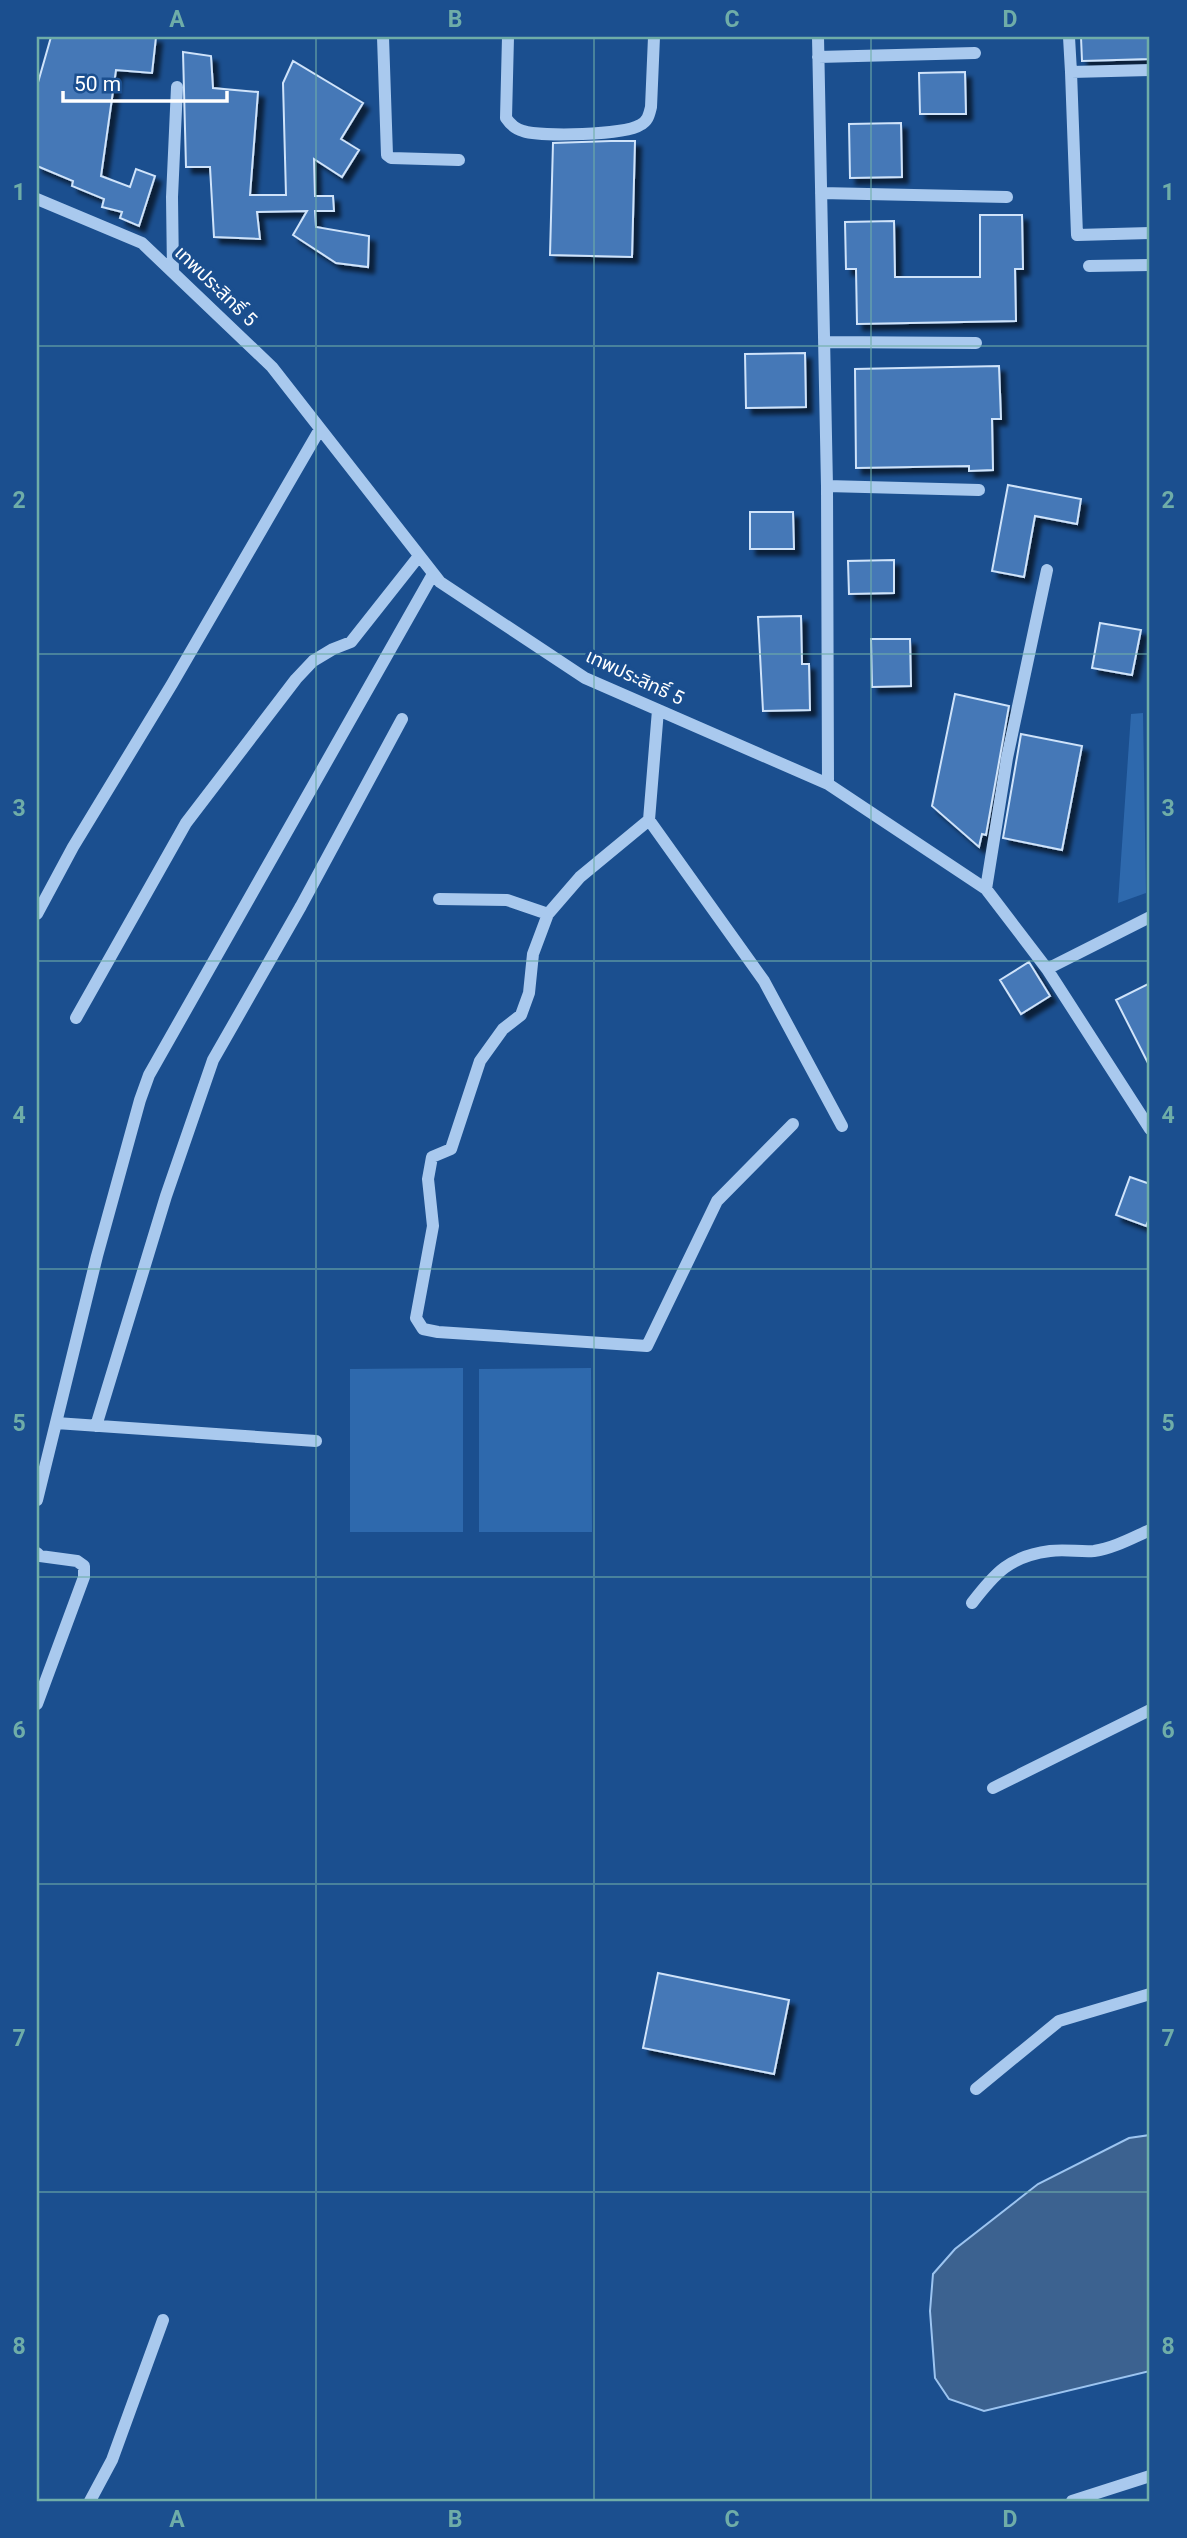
<svg xmlns="http://www.w3.org/2000/svg" width="1187" height="2538" viewBox="0 0 1187 2538" font-family="Roboto,'Noto Sans Thai',sans-serif">
<style>
.green{fill:#2e69ad}
.water{fill:#3c6290;stroke:#9cc4f0;stroke-width:2}
.building{fill:#4478b7;stroke:#cfe3fa;stroke-width:2;filter:url(#shadow)}
.lines{fill:none;stroke-linecap:round;stroke-linejoin:round}
.minor{stroke:#a9c9ee;stroke-width:12}
.grid{fill:none;stroke:#6fada8;stroke-width:2;stroke-opacity:0.55}
.labels{text-anchor:middle;dominant-baseline:central;stroke-width:7;stroke-linejoin:round;paint-order:stroke}
.street-label{font-size:19px;fill:#fff;stroke:#1b4f8f}
.neatline{fill:none;stroke:#6fada8;stroke-width:2.5}
.grid-label{font-size:23px;text-anchor:middle;font-weight:bold;fill:#6fada8}
</style>
<defs>
<filter id="shadow"><feDropShadow dx="6" dy="6" stdDeviation="2" flood-color="#0009"/></filter>
</defs>
<rect width="100%" height="100%" fill="#1b4f8f"/>
<!-- green -->
<path class="green" d="M 1143,713 L 1146,893 L 1118,903 L 1131,714 Z
M 463,1368 L 463,1532 L 350,1532 L 350,1369 Z
M 591,1368 L 592,1532 L 479,1532 L 479,1369 Z"/>
<!-- water -->
<path class="water" d="M 1150,2135 L 1150,2371 L 984,2411 L 949,2399 L 935,2378 L 930,2311 L 933,2274 L 955,2249 L 1038,2184 L 1129,2138 Z"/>
<!-- building -->
<path class="building" d="M 51,37 L 156,37 L 152,73 L 116,70 L 101,176 L 130,187 L 136,169 L 155,176 L 139,226 L 120,218 L 122,212 L 102,207 L 104,199 L 72,186 L 73,181 L 37,166 L 37,86 Z
M 1081,37 L 1150,37 L 1150,59 L 1082,61 Z
M 183,52 L 211,56 L 213,88 L 258,92 L 250,195 L 286,195 L 283,83 L 293,61 L 363,103 L 341,139 L 359,150 L 342,177 L 314,159 L 315,196 L 333,196 L 334,211 L 315,211 L 316,227 L 369,236 L 368,267 L 336,263 L 293,235 L 307,211 L 257,212 L 260,239 L 214,237 L 210,167 L 186,167 Z
M 965,72 L 966,114 L 920,114 L 919,73 Z
M 901,123 L 902,177 L 850,178 L 849,124 Z
M 611,141 L 635,141 L 632,257 L 550,255 L 553,143 Z
M 980,215 L 1022,215 L 1023,269 L 1015,269 L 1016,321 L 857,324 L 856,269 L 846,269 L 845,222 L 894,221 L 895,277 L 980,277 Z
M 805,353 L 806,407 L 746,408 L 745,354 Z
M 999,366 L 1001,419 L 992,419 L 993,470 L 969,471 L 969,466 L 856,468 L 855,369 Z
M 1008,485 L 1081,499 L 1077,524 L 1035,516 L 1024,577 L 992,571 Z
M 750,512 L 793,512 L 794,549 L 750,549 Z
M 894,560 L 894,593 L 849,594 L 848,561 Z
M 801,616 L 802,664 L 809,664 L 810,710 L 763,711 L 758,617 Z
M 1100,623 L 1141,630 L 1132,675 L 1092,668 Z
M 871,639 L 910,639 L 911,686 L 872,687 Z
M 955,694 L 1009,706 L 986,835 L 982,834 L 979,847 L 932,806 Z
M 1021,734 L 1082,746 L 1062,850 L 1003,838 Z
M 1029,962 L 1050,996 L 1021,1014 L 1000,980 Z
M 1150,983 L 1150,1067 L 1116,1000 Z
M 1130,1177 L 1150,1184 L 1150,1216 L 1146,1226 L 1116,1215 Z
M 658,1973 L 789,2000 L 774,2074 L 643,2048 Z"/>
<g class="lines">
<!-- minor -->
<path class="minor" d="M 383,37 L 387,155 L 391,158 L 459,160
M 508,37 L 506,118 C 510,124 516,129 523,131 C 541,137 625,135 640,125 C 648,121 649,115 651,107 L 654,37
M 818,37 L 827,486 L 828,784
M 1069,37 L 1071,72
M 818,57 L 975,53
M 1150,70 L 1071,72 L 1077,235 L 1150,233
M 821,193 L 1007,197
M 37,199 L 142,243 L 272,367 L 440,582 L 585,678 L 828,784 L 986,889 L 1047,969 L 1150,1129
M 1089,266 L 1150,265
M 173,272 L 172,197 L 177,87
M 824,342 L 976,343
M 827,486 L 979,490
M 658,710 L 649,820 L 764,981 L 842,1126
M 649,820 L 580,877 L 548,914 L 533,954 L 529,993 L 521,1015 L 503,1029 L 480,1061 L 451,1149 L 432,1157 L 428,1179 L 433,1226 L 416,1318 L 423,1329 L 438,1332 L 647,1346 L 717,1201 L 793,1124
M 986,889 L 1007,758 L 1047,570
M 439,899 L 507,900 L 548,914
M 37,914 L 73,847 L 172,684 L 320,429
M 1047,969 L 1150,917
M 76,1018 L 186,823 L 296,679 L 313,661 L 333,649 L 351,642 L 419,556
M 56,1423 L 316,1441
M 96,1426 L 166,1196 L 213,1060 L 301,906 L 402,719
M 37,1500 L 97,1256 L 140,1100 L 149,1075 L 433,574
M 37,1553 L 40,1556 L 77,1561 L 84,1566 L 84,1577 L 37,1704
M 972,1603 C 995,1573 1010,1556 1050,1551 C 1065,1549 1080,1552 1094,1551 C 1114,1548 1132,1538 1150,1530
M 993,1788 L 1150,1710
M 976,2089 L 1059,2021 L 1150,1994
M 90,2501 L 112,2460 L 163,2320
M 1072,2501 L 1150,2476"/>
</g>
<!-- grid -->
<path class="grid" d="M 316,37 L 316,2501M 594,37 L 594,2501M 871,37 L 871,2501M 37,346 L 1150,346M 37,654 L 1150,654M 37,961 L 1150,961M 37,1269 L 1150,1269M 37,1577 L 1150,1577M 37,1884 L 1150,1884M 37,2192 L 1150,2192"/>
<g class="labels">
<!-- street labels -->
<g class="street-label">
<text transform="translate(216 286) rotate(44)">เทพประสิทธิ์ 5</text>
<text transform="translate(635 677) rotate(25)">เทพประสิทธิ์ 5</text>
</g>
</g>
<!-- border -->
<rect width="1187" height="2538" fill="none" stroke="#1b4f8f" stroke-width="77"/>
<!-- scale -->
<path d="M63 91v10h164v-10" fill="none" stroke="#ffffff" stroke-width="3.5"/>
<text x="74" y="91" font-size="21" fill="#ffffff" stroke="#1b4f8f" stroke-width="5" paint-order="stroke">50 m</text>
<rect x="38" y="38" width="1110" height="2462" class="neatline"/>
<g class="grid-label">
<text x="177" y="27">A</text>
<text x="455" y="27">B</text>
<text x="732" y="27">C</text>
<text x="1010" y="27">D</text>
<text x="19" y="200">1</text>
<text x="1168" y="200">1</text>
<text x="19" y="508">2</text>
<text x="1168" y="508">2</text>
<text x="19" y="816">3</text>
<text x="1168" y="816">3</text>
<text x="19" y="1123">4</text>
<text x="1168" y="1123">4</text>
<text x="19" y="1431">5</text>
<text x="1168" y="1431">5</text>
<text x="19" y="1738">6</text>
<text x="1168" y="1738">6</text>
<text x="19" y="2046">7</text>
<text x="1168" y="2046">7</text>
<text x="19" y="2354">8</text>
<text x="1168" y="2354">8</text>
<text x="177" y="2527">A</text>
<text x="455" y="2527">B</text>
<text x="732" y="2527">C</text>
<text x="1010" y="2527">D</text>
</g>
</svg>
